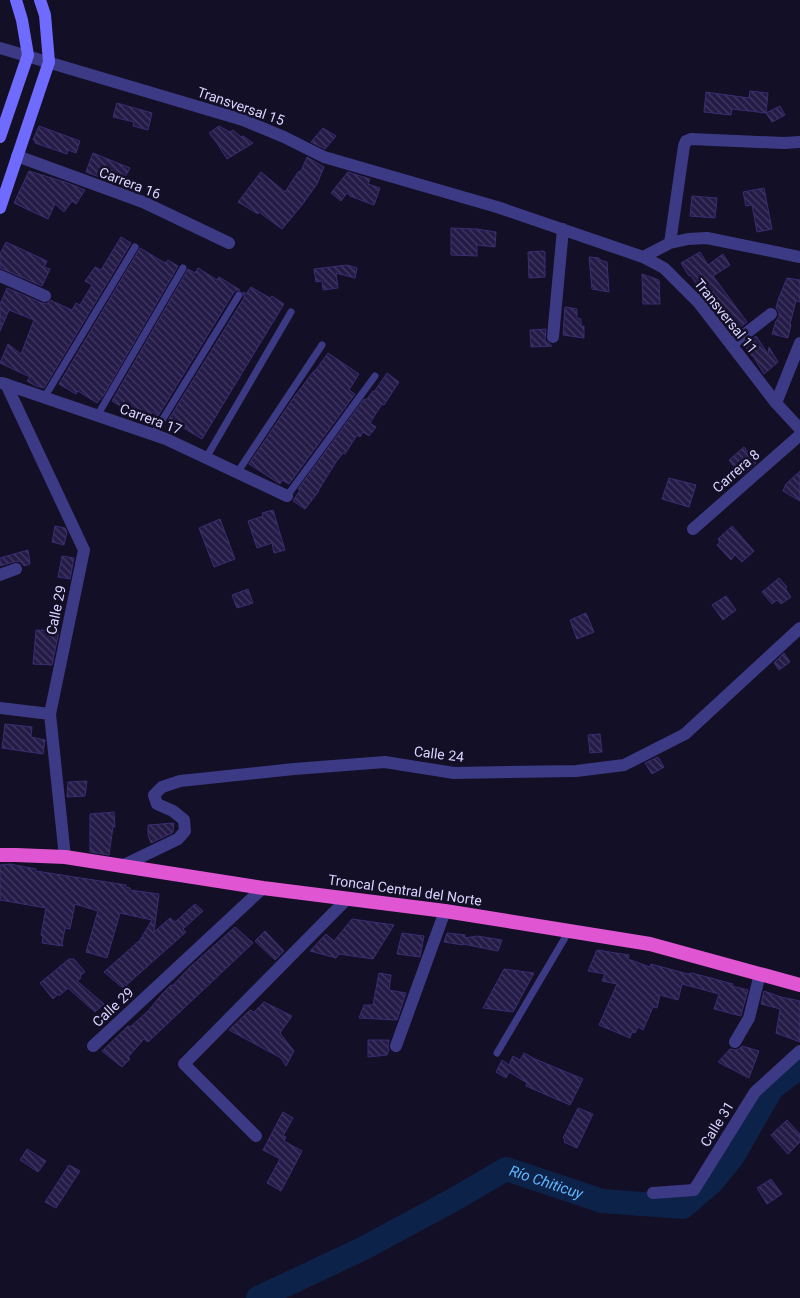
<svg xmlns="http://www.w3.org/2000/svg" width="800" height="1298" viewBox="0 0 800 1298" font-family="Roboto,sans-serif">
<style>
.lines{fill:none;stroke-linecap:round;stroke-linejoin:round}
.river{stroke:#0c2248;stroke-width:24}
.building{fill:url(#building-back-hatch);stroke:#3b2d73}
.service{stroke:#3d3a85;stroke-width:7}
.minor{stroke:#3d3a85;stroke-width:12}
.secondary{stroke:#6f6bff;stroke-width:12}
.trunk{stroke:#e055d1;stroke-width:14}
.labels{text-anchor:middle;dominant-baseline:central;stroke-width:5;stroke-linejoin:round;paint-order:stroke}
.street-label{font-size:14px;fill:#d9d4ff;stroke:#130f26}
.water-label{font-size:15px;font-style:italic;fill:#62b6ff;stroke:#130f26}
</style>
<defs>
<pattern id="building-back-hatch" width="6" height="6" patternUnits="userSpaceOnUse" patternTransform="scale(1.25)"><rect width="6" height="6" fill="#241b47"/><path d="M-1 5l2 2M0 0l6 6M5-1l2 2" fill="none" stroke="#433b63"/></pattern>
</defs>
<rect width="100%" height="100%" fill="#130f26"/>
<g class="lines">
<!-- river -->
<path class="river" id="s1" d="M 258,1298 L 364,1248 L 453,1200 L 506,1169 L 602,1201 L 683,1207 L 712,1182 L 733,1156 L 772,1088 L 800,1067"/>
</g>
<!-- building -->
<path class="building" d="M 750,91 L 768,93 L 766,113 L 732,109 L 731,115 L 704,112 L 706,92 L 749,98 Z
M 117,103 L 152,113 L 148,130 L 133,126 L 134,122 L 113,117 Z
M 780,106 L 785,115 L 772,122 L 766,113 Z
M 39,126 L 80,141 L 76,153 L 68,150 L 67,154 L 35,143 L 35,140 L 33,140 Z
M 219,126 L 230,132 L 233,130 L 241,137 L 243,136 L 253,143 L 227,159 L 217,143 L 209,133 Z
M 323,128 L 336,136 L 325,149 L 311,142 Z
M 93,153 L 130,168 L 121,185 L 86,172 Z
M 307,157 L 324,167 L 317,184 L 302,205 L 282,229 L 259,212 L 258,214 L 238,202 L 261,172 L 285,192 L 298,172 L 301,171 Z
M 29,171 L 68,183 L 85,190 L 76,204 L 72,201 L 64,212 L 55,204 L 48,219 L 14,203 Z
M 348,172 L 370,179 L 368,184 L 380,188 L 374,205 L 350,196 L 347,193 L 341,201 L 331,193 Z
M 764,188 L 772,229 L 757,232 L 752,205 L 746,206 L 743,192 Z
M 692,196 L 717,198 L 715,218 L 690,216 Z
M 451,228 L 477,229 L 496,232 L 495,247 L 477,245 L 477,256 L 451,255 Z
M 121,237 L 131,243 L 44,388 L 36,386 L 27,381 L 30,377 L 0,363 L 8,344 L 21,354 L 34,320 L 9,310 L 0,331 L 0,304 L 7,288 L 42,303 L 46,304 L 52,300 L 52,301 L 72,310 L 76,303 L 80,305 L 92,285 L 85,281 L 95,267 L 101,270 Z
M 6,242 L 47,261 L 44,267 L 50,269 L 42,286 L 0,268 L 0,254 Z
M 140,248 L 165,263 L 168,260 L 178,266 L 103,396 L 97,403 L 78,391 L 76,394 L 59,384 Z
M 544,251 L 544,252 L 545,252 L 545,277 L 529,278 L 528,252 Z
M 700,252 L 708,265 L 723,254 L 730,265 L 713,276 L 747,322 L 733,333 L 690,275 L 689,276 L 681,263 Z
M 589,257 L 599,258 L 600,260 L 607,262 L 609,292 L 592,289 Z
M 347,265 L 357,268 L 355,278 L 336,273 L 338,288 L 323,290 L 322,281 L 316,282 L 314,269 Z
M 198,268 L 217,280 L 219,277 L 240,290 L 237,290 L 234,292 L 158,416 L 152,412 L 148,419 L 129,407 L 127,410 L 112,401 L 188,269 L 195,273 Z
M 642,274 L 659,280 L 660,304 L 643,304 Z
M 787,278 L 800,280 L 800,302 L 796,301 L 790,324 L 791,325 L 788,338 L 772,334 L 776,321 L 779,317 L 779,312 L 776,308 L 778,300 Z
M 251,287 L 270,298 L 272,296 L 284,304 L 202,439 L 182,427 L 181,430 L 167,422 L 244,298 L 244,295 L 243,292 L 246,294 Z
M 565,307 L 577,309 L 577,318 L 581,319 L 581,326 L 584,326 L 584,338 L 563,335 Z
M 546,329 L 545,340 L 552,346 L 531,347 L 530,330 Z
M 756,336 L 768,354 L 769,347 L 778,362 L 764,374 L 753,356 L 752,356 L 744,345 Z
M 328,353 L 359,374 L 349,390 L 355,394 L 289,484 L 282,480 L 280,484 L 249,464 L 294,397 L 314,371 L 315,371 Z
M 387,373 L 399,382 L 384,405 L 382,404 L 370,423 L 376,427 L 369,436 L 363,432 L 360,437 L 357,435 L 345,454 L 343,453 L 336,462 L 318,491 L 319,491 L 305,509 L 293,501 L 300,490 L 298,489 L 364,399 L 366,400 L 373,391 L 374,392 Z
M 744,447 L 756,463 L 741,476 L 729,460 Z
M 800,471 L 800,501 L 783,491 L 786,484 Z
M 669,478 L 696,485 L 689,507 L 662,499 Z
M 273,510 L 285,550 L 274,553 L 272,543 L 257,548 L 248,521 L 263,516 L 262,513 Z
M 220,519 L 235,559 L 214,567 L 199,528 Z
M 55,526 L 65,528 L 67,532 L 64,545 L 52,542 Z
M 732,526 L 754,551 L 742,562 L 735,555 L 731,560 L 717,545 L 720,542 L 718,539 Z
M 28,550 L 30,564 L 24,566 L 21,562 L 17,561 L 0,566 L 0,558 Z
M 62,556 L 74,558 L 70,579 L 58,577 Z
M 779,578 L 787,587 L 785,588 L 791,597 L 781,604 L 777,600 L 772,604 L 762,592 Z
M 248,589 L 253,603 L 237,608 L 232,595 Z
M 726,596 L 736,610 L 723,620 L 712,605 Z
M 586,613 L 594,632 L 577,639 L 570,620 Z
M 36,630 L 59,631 L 52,665 L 33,664 Z
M 784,653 L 790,662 L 779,670 L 774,663 Z
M 5,724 L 32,727 L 31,737 L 45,740 L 43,754 L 2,748 Z
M 600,734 L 602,752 L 590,753 L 588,735 Z
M 658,757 L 664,767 L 652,774 L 645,763 Z
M 87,781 L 85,796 L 67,797 L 68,782 Z
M 114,812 L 115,827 L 113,827 L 109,855 L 90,852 L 90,814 Z
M 174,823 L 173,832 L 172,833 L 151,843 L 148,835 L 148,825 Z
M 10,864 L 36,869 L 36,871 L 126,885 L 126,887 L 130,888 L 130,890 L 159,894 L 154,932 L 170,918 L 175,922 L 195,904 L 203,911 L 183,929 L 186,932 L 123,988 L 104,972 L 140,940 L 152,920 L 120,913 L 107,958 L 86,952 L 98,911 L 75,904 L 70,929 L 65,928 L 62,944 L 63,946 L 42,943 L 43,936 L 41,935 L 46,908 L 0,900 L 0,865 Z
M 352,919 L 394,925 L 373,959 L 339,954 L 336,958 L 310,951 L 326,934 L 334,941 Z
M 235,927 L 253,943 L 148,1042 L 144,1039 L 128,1057 L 130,1059 L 122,1067 L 102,1051 L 128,1026 L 130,1027 L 148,1011 L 162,994 L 171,985 L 172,986 L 189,968 Z
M 265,931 L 284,951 L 275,960 L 255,941 Z
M 402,933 L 424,936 L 420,957 L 397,954 Z
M 447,933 L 465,935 L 465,938 L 477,936 L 502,940 L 498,951 L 463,944 L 463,945 L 444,942 Z
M 597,950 L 629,955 L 628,959 L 650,967 L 651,964 L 688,974 L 692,973 L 733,984 L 732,986 L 748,990 L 741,1015 L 741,1016 L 714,1009 L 719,994 L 682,984 L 678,1000 L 660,995 L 657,1008 L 653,1007 L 643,1030 L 638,1027 L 635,1033 L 632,1032 L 630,1038 L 599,1025 L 617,984 L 602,981 L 605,974 L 588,971 Z
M 69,959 L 74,959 L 85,972 L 80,976 L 81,978 L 77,981 L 104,1004 L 95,1012 L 68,988 L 59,996 L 58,994 L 53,999 L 40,983 Z
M 504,969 L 534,973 L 513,1012 L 483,1008 Z
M 379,973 L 391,975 L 389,990 L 406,993 L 397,1020 L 359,1018 L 364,1005 L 373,1005 Z
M 764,991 L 781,997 L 800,1001 L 800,1042 L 776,1033 L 780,1009 L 761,1004 Z
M 264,1002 L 292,1016 L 280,1033 L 294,1051 L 286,1066 L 281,1058 L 229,1030 L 250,1010 L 254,1012 Z
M 368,1040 L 389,1040 L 388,1047 L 389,1050 L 387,1055 L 368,1057 Z
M 742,1046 L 759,1051 L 749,1078 L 718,1062 L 730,1049 L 735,1050 L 739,1049 Z
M 524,1053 L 535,1059 L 583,1079 L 570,1105 L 526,1086 L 527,1083 L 509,1072 L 506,1078 L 496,1072 L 502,1060 L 509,1065 L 513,1056 L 520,1060 Z
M 578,1108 L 593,1114 L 577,1148 L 564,1142 L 565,1139 L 563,1138 Z
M 283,1112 L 293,1118 L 283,1136 L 286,1137 L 284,1141 L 302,1151 L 281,1191 L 267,1183 L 280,1159 L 263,1150 Z
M 787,1120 L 800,1134 L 800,1142 L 788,1154 L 771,1135 Z
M 27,1149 L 46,1161 L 38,1172 L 20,1160 Z
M 69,1165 L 80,1171 L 56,1208 L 45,1202 Z
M 771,1179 L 782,1194 L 767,1204 L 757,1188 Z"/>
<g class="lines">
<!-- service -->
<path class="service" d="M 44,398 L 135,247
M 97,416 L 183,268
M 153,435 L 239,295
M 206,458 L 291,312
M 237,473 L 322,345
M 287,496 L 375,376
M 497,1053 L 569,931"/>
<!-- minor -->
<path class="minor" d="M 0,48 L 243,120 L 284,137 L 324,157 L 497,207 L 643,257 L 664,268 L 699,303 L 776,403 L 800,429
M 17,156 L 143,202 L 229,243
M 670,243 L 684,146 L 686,141 L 691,139 L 784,143 L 800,142
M 643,257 L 670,243 L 688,239 L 707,238 L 800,257
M 0,276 L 45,296
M 553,337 L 563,229
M 731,345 L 771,314
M 2,383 L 166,439 L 287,496
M 6,384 L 84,550 L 50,714 L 65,857
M 776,403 L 800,343
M 693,529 L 800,435
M 0,575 L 16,569
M 0,708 L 50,714
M 122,866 L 178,839 L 185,831 L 184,820 L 173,811 L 157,804 L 154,795 L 162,787 L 180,781 L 294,769 L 385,762 L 454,773 L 576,771 L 624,765 L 685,734 L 800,628
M 735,1042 L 749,1018 L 760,974
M 93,1046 L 263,888
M 396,1046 L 445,911
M 256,1136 L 184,1064 L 347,899
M 653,1193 L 694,1190 L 755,1092 L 800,1051"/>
<!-- secondary -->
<path class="secondary" d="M 0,137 L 28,55 L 22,20 L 16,0
M 0,208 L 49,62 L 45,15 L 40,0"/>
<!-- trunk -->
<path class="trunk" d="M 0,855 L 16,855 L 65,857 L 263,888 L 445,911 L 650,944 L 800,985"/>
</g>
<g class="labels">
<!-- street labels -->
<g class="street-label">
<text transform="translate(241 106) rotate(19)">Transversal 15</text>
<text transform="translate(130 183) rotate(21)">Carrera 16</text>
<text transform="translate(726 316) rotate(51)">Transversal 11</text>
<text transform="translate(151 419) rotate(20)">Carrera 17</text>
<text transform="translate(736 471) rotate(-41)">Carrera 8</text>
<text transform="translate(56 610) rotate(-78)">Calle 29</text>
<text transform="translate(439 754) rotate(7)">Calle 24</text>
<text transform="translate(405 890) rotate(8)">Troncal Central del Norte</text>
<text transform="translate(113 1007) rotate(-43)">Calle 29</text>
<text transform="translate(717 1124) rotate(-58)">Calle 31</text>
</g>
<!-- water labels -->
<g class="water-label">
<text stroke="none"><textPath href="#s1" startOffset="322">Río Chiticuy</textPath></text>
</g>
</g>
</svg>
